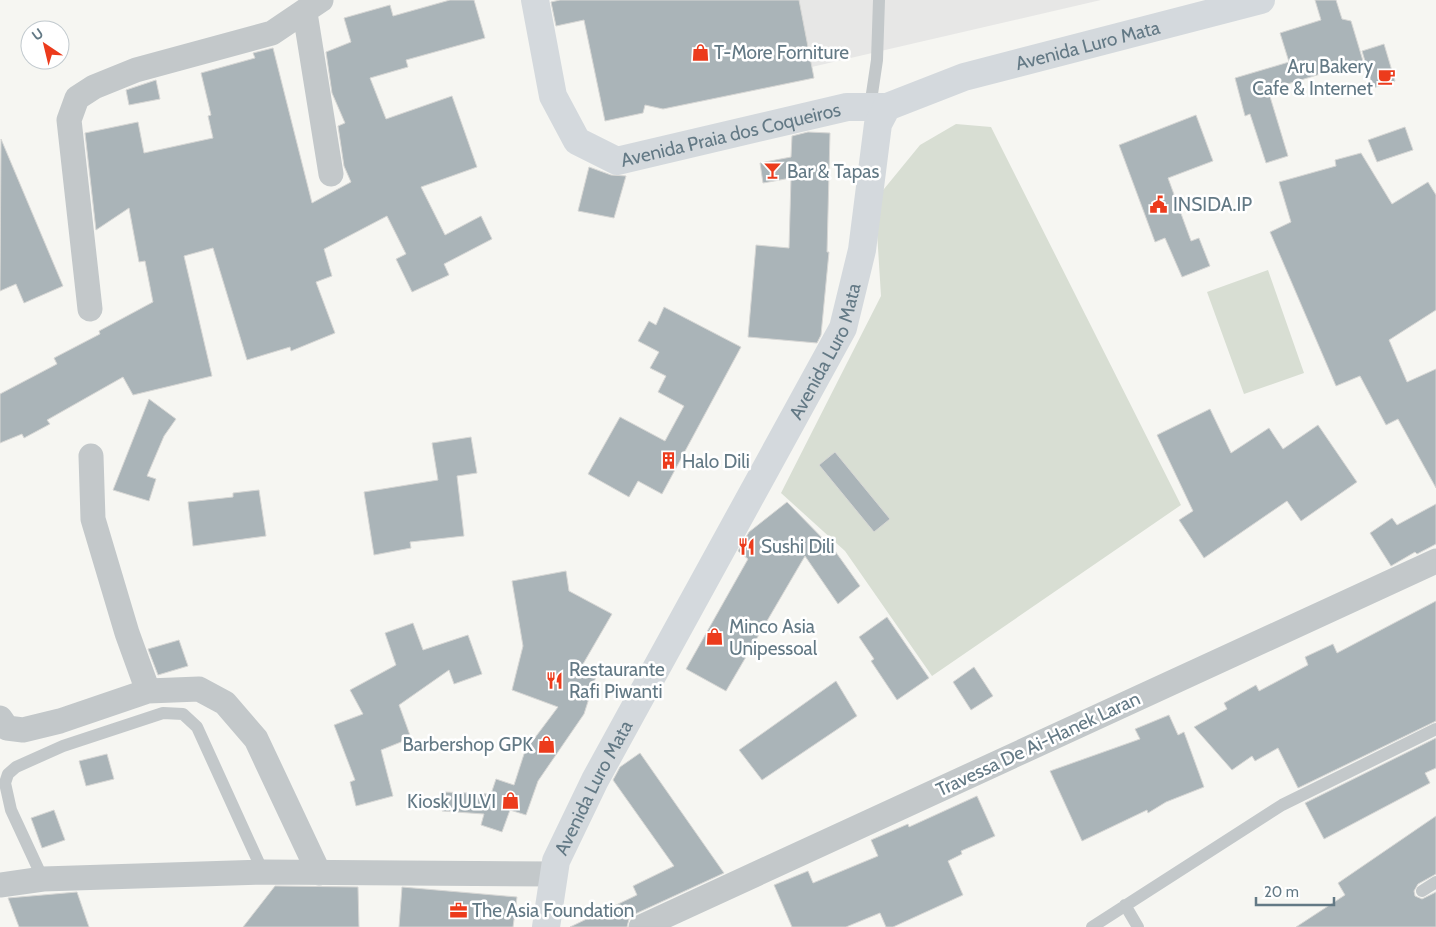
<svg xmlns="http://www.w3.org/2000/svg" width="1436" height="927" viewBox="0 0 1436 927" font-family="Cabin,sans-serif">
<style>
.built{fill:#e7e7e6}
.green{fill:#d8ded3}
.building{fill:#aab4b8;stroke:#d7d7d5}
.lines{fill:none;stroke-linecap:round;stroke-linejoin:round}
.lane{stroke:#c3c8ca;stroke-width:12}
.street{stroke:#c3c8ca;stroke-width:25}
.secondary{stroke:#d4d9dd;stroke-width:28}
.labels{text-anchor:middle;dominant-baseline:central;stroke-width:5;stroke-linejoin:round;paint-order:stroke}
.street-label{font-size:19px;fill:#637985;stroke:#fff}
.poi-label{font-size:19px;fill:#637985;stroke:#fff;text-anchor:start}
</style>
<rect width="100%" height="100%" fill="#f6f6f2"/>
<!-- built -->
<path class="built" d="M 591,0 L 1101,0 L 613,113 Z"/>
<!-- green -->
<path class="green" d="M 956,124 L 991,127 L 1181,505 L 932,676 L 845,551 L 781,493 L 881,296 L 875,200 L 920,145 Z
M 1268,270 L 1304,373 L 1244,394 L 1207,292 Z"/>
<!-- building -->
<path class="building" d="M 450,0 L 474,0 L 485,38 L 406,60 L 408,67 L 370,78 L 386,119 L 452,96 L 477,167 L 421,187 L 445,235 L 481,216 L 492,239 L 444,264 L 449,275 L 412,292 L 396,259 L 406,254 L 387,216 L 324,249 L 332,276 L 316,282 L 335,333 L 291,351 L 290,347 L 247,360 L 213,248 L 184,256 L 212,376 L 133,395 L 123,377 L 47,420 L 50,424 L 24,438 L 22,434 L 0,443 L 0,394 L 57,364 L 54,358 L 100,334 L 99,331 L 153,302 L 145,261 L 139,262 L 129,208 L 96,230 L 85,133 L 138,122 L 144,153 L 213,138 L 208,116 L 211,115 L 201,73 L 255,58 L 253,53 L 273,48 L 312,203 L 351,182 L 344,166 L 338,126 L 345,123 L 332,93 L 326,52 L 351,42 L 344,18 L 390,5 L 393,16 Z
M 560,0 L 799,0 L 814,78 L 663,109 L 645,105 L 643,113 L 605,121 L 584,20 L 556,26 L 551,2 Z
M 1315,0 L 1336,0 L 1342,19 L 1351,21 L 1363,61 L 1268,90 L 1288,156 L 1266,163 L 1250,114 L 1245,116 L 1235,78 L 1289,62 L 1280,33 L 1321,20 Z
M 1384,44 L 1395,81 L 1373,88 L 1362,51 Z
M 156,80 L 160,99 L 129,105 L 126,90 Z
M 1196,115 L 1213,161 L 1168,178 L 1191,241 L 1199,238 L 1210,266 L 1182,277 L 1165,238 L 1155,242 L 1119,145 Z
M 1405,127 L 1413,150 L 1377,162 L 1368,140 Z
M 808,132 L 830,133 L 827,252 L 829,252 L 821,335 L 817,343 L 748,337 L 756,245 L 789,248 L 791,178 L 763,183 L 760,163 L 791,157 L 792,136 Z
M 1,139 L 63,286 L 24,303 L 16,284 L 0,291 Z
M 1361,153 L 1392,204 L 1428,182 L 1436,195 L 1436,310 L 1389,340 L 1407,382 L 1436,369 L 1436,488 L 1398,419 L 1386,425 L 1360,376 L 1336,386 L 1270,232 L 1291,222 L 1279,182 L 1336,166 L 1335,160 Z
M 589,167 L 611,175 L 626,176 L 614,218 L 578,211 Z
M 664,307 L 741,347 L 662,494 L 638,481 L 629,497 L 588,474 L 620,417 L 665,441 L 684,406 L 658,392 L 666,376 L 650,368 L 659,352 L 638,341 L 649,321 L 656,325 Z
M 149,399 L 176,419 L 164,436 L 147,476 L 156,479 L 149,501 L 113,490 Z
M 1210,409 L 1231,453 L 1269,428 L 1283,449 L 1318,425 L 1357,482 L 1301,521 L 1287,501 L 1204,558 L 1179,520 L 1193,511 L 1157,435 Z
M 471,437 L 477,473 L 457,476 L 464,536 L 410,542 L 411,548 L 374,555 L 364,492 L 438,480 L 432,443 Z
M 835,452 L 890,519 L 874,532 L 819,465 Z
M 259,490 L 266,536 L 193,546 L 188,502 L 233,497 L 233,493 Z
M 787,502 L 835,551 L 860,586 L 838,604 L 805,556 L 726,691 L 686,669 L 748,559 L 738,551 L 749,532 Z
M 1436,504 L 1436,544 L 1417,554 L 1415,552 L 1391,566 L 1370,533 L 1392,518 L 1397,525 Z
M 566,571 L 569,591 L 612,614 L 583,664 L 598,670 L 584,714 L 538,781 L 526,815 L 510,810 L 502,832 L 481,825 L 484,814 L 442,811 L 444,792 L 491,794 L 496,779 L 514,785 L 525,751 L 558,707 L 512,690 L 523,646 L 512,581 Z
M 1436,601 L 1436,721 L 1298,788 L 1278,748 L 1255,761 L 1252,756 L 1232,770 L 1194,727 L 1227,709 L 1224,703 L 1256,685 L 1259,691 L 1308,665 L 1305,657 L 1333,644 L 1337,653 Z
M 887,617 L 929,678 L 897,700 L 871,661 L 874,659 L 859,637 Z
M 413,623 L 423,650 L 468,635 L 482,674 L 454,684 L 449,670 L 399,705 L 411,738 L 381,750 L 393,796 L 356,806 L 350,782 L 355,780 L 334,725 L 363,714 L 350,690 L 396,665 L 385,633 Z
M 179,640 L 188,666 L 158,675 L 148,649 Z
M 974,667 L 993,696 L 971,710 L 953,682 Z
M 836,681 L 857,716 L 762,780 L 739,750 Z
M 1169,715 L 1178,735 L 1184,732 L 1204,787 L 1166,802 L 1148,813 L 1147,810 L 1082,841 L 1050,771 L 1140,739 L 1135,729 Z
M 1436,738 L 1436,768 L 1425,773 L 1430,783 L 1324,839 L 1305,803 Z
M 640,753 L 724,873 L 635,914 L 629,919 L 627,927 L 570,927 L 637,895 L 633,886 L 674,866 L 613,780 L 620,767 Z
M 107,754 L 114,779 L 86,786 L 79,761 Z
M 977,796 L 995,836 L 961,851 L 962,854 L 948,861 L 963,895 L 893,927 L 886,927 L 880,913 L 846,927 L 792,927 L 774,885 L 808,871 L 813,883 L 878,856 L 871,840 L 908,824 L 909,827 Z
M 54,810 L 65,840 L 42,848 L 31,818 Z
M 1436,816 L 1436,874 L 1418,884 L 1414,891 L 1415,896 L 1422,899 L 1436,892 L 1436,927 L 1296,927 L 1345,895 L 1338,883 Z
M 275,886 L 358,887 L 359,927 L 243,927 Z
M 402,887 L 517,897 L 513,927 L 399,927 Z
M 77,892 L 89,927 L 19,927 L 8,898 Z"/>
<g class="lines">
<!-- lane -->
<path class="lane" d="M 870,107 L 877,60 L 879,0
M 43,879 L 11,810 L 5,783 L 8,774 L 16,767 L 63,746 L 163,713 L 183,714 L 197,727 L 263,872
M 1422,891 L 1436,882
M 1125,905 L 1138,927
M 1092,927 L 1282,805 L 1436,729"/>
<!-- street -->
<path class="street" d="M 305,13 L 331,174
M 90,309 L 69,120 L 77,98 L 94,87 L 136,70 L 272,33 L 321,0
M 91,456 L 93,519 L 127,633 L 148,691
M 0,718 L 7,728 L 23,730 L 60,721 L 148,691 L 199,689 L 225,703 L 256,739 L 319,873
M 0,885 L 43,879 L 263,872 L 553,874
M 641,927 L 1436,561"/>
<!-- secondary -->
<g class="secondary">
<path id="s1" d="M 535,0 L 553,96 L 577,141 L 617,161 L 847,107 L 887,107"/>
<path id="s2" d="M 546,927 L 556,861 L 595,780 L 843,328 L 862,250 L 878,124 L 887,107 L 964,77 L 1261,0"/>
</g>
</g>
<!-- icons -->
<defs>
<symbol id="shop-bare" viewBox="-9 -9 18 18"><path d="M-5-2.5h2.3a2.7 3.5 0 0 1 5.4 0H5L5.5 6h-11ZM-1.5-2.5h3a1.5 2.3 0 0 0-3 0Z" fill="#ec3b1c" stroke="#fff" stroke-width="2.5" paint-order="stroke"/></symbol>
<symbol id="cafe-bare" viewBox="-9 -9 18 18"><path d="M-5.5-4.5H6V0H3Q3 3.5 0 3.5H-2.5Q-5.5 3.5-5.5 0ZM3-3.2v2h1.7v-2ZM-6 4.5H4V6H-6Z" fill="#ec3b1c" stroke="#fff" stroke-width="2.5" paint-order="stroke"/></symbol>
<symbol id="bar-bare" viewBox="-9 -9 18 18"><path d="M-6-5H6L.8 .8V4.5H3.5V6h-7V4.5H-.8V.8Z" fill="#ec3b1c" stroke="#fff" stroke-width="2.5" paint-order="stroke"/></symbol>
<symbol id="civic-bare" viewBox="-9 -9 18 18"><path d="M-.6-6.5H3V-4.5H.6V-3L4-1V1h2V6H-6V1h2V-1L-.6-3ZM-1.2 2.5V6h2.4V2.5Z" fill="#ec3b1c" stroke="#fff" stroke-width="2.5" paint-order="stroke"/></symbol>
<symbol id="building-bare" viewBox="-9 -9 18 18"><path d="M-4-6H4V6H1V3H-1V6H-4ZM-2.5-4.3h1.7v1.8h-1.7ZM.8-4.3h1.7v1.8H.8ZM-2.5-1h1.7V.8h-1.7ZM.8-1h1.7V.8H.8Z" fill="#ec3b1c" stroke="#fff" stroke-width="2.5" paint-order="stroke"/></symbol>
<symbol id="restaurant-bare" viewBox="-9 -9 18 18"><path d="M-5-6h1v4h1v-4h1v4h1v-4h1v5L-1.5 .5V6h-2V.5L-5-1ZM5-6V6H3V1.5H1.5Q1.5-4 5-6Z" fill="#ec3b1c" stroke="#fff" stroke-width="2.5" paint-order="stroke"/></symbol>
<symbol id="office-bare" viewBox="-9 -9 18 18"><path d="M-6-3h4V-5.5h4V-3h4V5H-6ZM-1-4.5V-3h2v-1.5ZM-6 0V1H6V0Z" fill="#ec3b1c" stroke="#fff" stroke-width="2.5" paint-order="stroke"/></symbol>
</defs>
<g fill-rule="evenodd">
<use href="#shop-bare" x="688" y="40" width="25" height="25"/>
<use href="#cafe-bare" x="1374" y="64" width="25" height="25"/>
<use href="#bar-bare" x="760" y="158" width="25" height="25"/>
<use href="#civic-bare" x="1146" y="192" width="25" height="25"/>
<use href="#building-bare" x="656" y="448" width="25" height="25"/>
<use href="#restaurant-bare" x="734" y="534" width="25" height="25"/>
<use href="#shop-bare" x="702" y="624" width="25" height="25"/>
<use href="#restaurant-bare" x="542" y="668" width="25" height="25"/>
<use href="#shop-bare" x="534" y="732" width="25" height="25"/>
<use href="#shop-bare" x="498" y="788" width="25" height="25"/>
<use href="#office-bare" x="446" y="898" width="25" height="25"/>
</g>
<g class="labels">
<!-- street labels -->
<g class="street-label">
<text stroke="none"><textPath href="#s2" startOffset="1109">Avenida Luro Mata</textPath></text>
<text stroke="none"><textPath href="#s1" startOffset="310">Avenida Praia dos Coqueiros</textPath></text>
<text stroke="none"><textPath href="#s2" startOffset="644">Avenida Luro Mata</textPath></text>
<text transform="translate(1038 744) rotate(-25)">Travessa De Ai-Hanek Laran</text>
<text stroke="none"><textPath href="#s2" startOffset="149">Avenida Luro Mata</textPath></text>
</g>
<!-- poi labels -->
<g class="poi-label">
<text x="714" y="52">T-More Forniture</text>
<text x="1373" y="66" text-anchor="end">Aru Bakery<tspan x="1373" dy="22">Cafe &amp; Internet</tspan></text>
<text x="787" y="171">Bar &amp; Tapas</text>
<text x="1173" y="204">INSIDA.IP</text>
<text x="682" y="461">Halo Dili</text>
<text x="761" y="546">Sushi Dili</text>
<text x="729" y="626">Minco Asia<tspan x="729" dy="22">Unipessoal</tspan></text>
<text x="569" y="669">Restaurante<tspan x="569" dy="22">Rafi Piwanti</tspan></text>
<text x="533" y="744" text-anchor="end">Barbershop GPK</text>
<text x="496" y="801" text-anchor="end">Kiosk JULVI</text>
<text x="472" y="910">The Asia Foundation</text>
</g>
</g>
<!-- north arrow -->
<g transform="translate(45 45) rotate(325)"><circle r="24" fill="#ffffff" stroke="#c1c9ce"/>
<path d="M0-4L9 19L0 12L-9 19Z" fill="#ec3b1c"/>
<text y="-8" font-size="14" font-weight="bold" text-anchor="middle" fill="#637985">U</text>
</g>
<!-- scale -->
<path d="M1256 897v8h78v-8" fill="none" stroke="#637985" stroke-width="2.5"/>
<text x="1264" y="897" font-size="15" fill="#637985" stroke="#ffffff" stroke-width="4" paint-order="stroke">20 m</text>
</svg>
